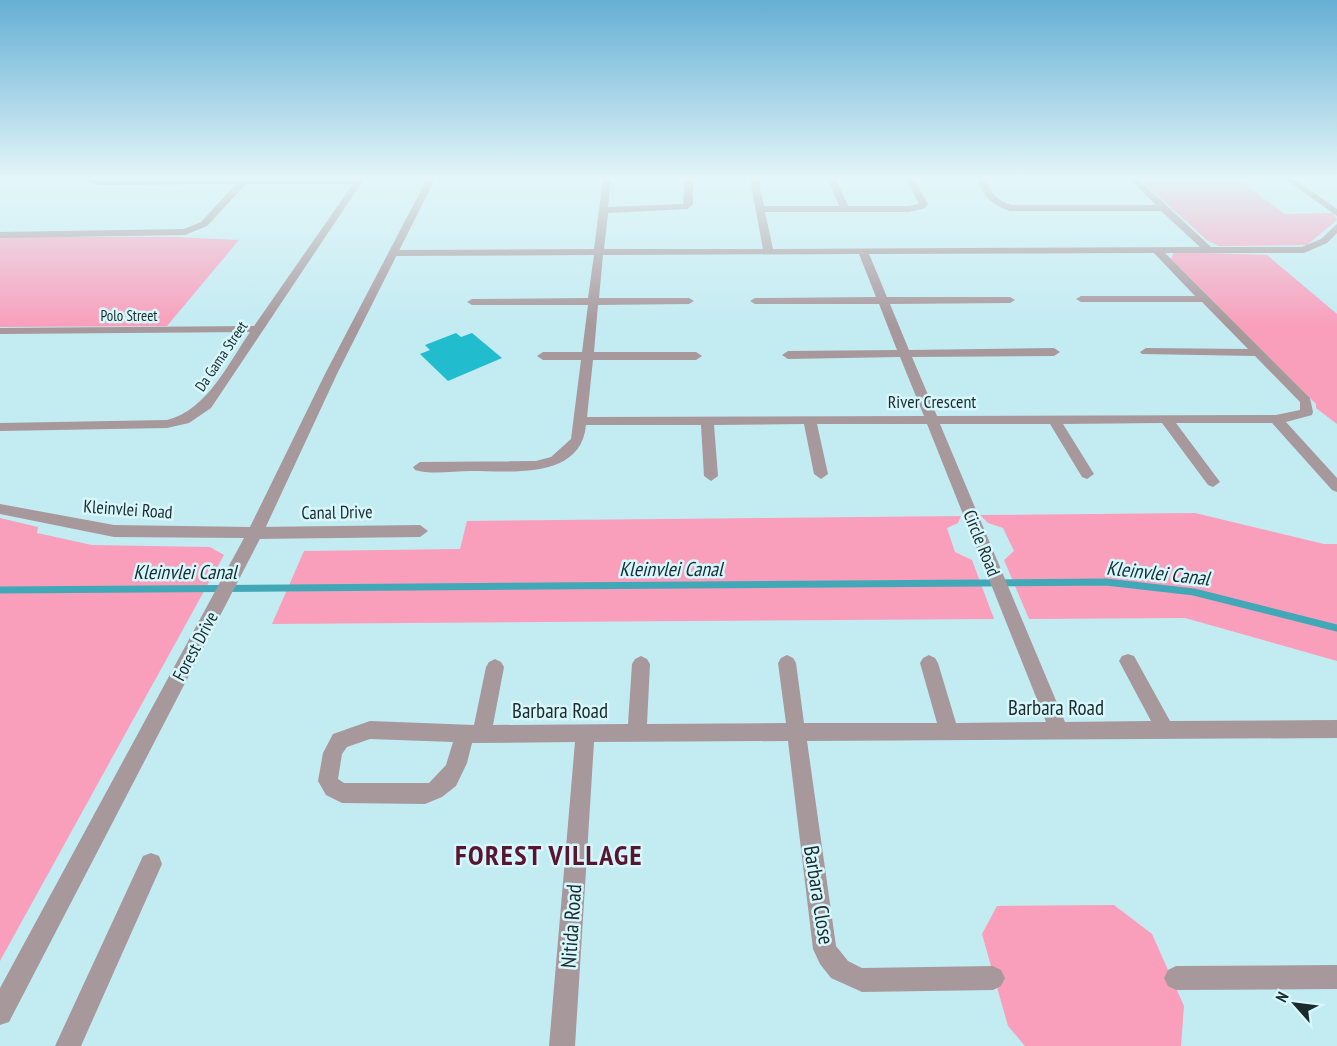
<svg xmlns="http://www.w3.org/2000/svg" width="1337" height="1046" viewBox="0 0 1337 1046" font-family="'PT Sans Narrow',sans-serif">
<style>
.green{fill:#f99fbc}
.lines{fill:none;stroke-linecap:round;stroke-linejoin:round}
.stream{stroke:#40a8b7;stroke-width:7}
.building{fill:#22bccf}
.minor{fill:#a7989c;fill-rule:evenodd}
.tertiary{fill:#a7989c;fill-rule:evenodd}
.labels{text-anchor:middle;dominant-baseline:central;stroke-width:5;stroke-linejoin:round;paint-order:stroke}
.far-street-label{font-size:15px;fill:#1b2b2d;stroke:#d7f7fc}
.street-label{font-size:18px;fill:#1b2b2d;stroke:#d7f7fc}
.water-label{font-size:20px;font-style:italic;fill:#172e32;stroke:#d7f7fc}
.near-street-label{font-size:21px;fill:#1b2b2d;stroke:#d7f7fc}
.near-district-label{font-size:28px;font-weight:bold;letter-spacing:1.5px;fill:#571531;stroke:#d7f7fc}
</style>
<rect width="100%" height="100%" fill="#c3ebf2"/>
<!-- green -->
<path class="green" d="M 1139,179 L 1238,179 L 1285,214 L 1333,213 L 1337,220 L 1307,245 L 1219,246 L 1207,240 Z
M 0,237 L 174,237 L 239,240 L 167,326 L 0,327 Z
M 1174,252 L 1267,255 L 1337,314 L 1337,424 L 1316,408 L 1316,404 L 1171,259 Z
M 1195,513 L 1324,544 L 1337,544 L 1337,661 L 1185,618 L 1029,619 L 1004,560 L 1014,551 L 1003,528 L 988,523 L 980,515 Z
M 961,516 L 958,523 L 947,528 L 955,552 L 972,560 L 994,619 L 272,624 L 304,551 L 460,549 L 467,521 Z
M 0,518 L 38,527 L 37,533 L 92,545 L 210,547 L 224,555 L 0,961 Z
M 1114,905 L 1152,934 L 1184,1006 L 1181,1046 L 1025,1046 L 1008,1026 L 982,934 L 997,906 Z"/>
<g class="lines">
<!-- stream -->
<path class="stream" d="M 0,590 L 1106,582 L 1194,592 L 1337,628"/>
</g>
<!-- building -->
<path class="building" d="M 456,333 L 461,337 L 472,333 L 502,358 L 448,381 L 420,354 L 430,350 L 425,345 Z"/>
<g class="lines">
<!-- minor -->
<path class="minor" d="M 77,179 L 364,179 L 211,408 L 189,423 L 167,428 L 0,431 L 0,423 L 167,420 C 207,410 228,364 250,332 L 0,334 L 0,328 L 254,326 L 353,184 L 246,184 L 207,226 L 185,235 L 0,238 L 0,232 L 184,229 L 201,222 L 236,184 L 99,185 Z
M 603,179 L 611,179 L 608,207 L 683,204 L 685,179 L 693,179 L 693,204 L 688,209 L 608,213 L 604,249 L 763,249 L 750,179 L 758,179 L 764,206 L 839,206 L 828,179 L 836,179 L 848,206 L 909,206 L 919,204 L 906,179 L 914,179 L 928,204 L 925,208 L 909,212 L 765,212 L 773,249 L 1200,247 L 1161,211 L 1010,211 C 995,206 982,197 978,181 L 980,179 L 992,179 L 987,182 C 991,194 999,201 1011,205 L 1156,205 L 1129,179 L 1138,179 L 1211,247 L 1302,247 L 1321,239 L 1337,224 L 1337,233 L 1327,243 L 1304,253 L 1165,253 L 1310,398 L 1313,412 L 1312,415 L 1286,422 L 1337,478 L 1337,492 L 1332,490 L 1272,423 L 1176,423 L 1220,482 L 1213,487 L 1208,485 L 1162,423 L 1063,424 L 1094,474 L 1087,479 L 1082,477 L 1050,424 L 940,424 L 1065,722 L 1151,721 L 1119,661 L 1122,656 L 1128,654 L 1134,656 L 1170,721 L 1337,720 L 1337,738 L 807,741 L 836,946 L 848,961 L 862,968 L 993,966 L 1001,970 L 1005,978 L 1001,986 L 993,990 L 862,992 L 831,978 L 820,964 L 813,949 L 788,741 L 594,742 L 575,1046 L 549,1046 L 575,742 L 472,743 L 467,763 L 456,786 L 442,797 L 425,804 L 342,803 L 326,795 L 318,781 L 323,753 L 333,734 L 370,721 L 474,725 L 486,667 L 489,662 L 495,659 L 501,662 L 504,667 L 493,725 L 628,724 L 632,664 L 635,659 L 641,656 L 647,659 L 650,664 L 647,724 L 786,723 L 778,663 L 781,658 L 787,655 L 793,658 L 796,663 L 804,723 L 937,723 L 920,663 L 923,658 L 929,655 L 935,658 L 938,663 L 956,723 L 1046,722 L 927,424 L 817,424 L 828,474 L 821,479 L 814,474 L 804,424 L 714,425 L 718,476 L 711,481 L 704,476 L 701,425 L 586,425 C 581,480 511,471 471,471 C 453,471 432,475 415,470 L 413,467 L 420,462 L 536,461 L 551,457 L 571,439 L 581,360 L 543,360 L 537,356 L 543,352 L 582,352 L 588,305 L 472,305 L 467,302 L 472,299 L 588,298 L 594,255 L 394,256 L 389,253 L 394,250 L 594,249 ZM 1154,253 L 1195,296 L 1081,296 L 1076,299 L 1081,302 L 1202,302 L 1248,349 L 1146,348 L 1140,352 L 1142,354 L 1255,356 L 1300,402 L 1300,410 L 1276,415 L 937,416 L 912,357 L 1054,356 L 1060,352 L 1054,348 L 909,350 L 890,304 L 1010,303 L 1015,300 L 1010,297 L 887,297 L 869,254 ZM 859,254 L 876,297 L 755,298 L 750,301 L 755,304 L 879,304 L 897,350 L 788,351 L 782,355 L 788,359 L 900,357 L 924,416 L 587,417 L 593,360 L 696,360 L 702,356 L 696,352 L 594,352 L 598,305 L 689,304 L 694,301 L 689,298 L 599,298 L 603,255 ZM 370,739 L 453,742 L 446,765 L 429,783 L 344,783 L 338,779 L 342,754 L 347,747 Z
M 1285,179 L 1294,179 L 1337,209 L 1337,216 Z
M 420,525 L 428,531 L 420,537 L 255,539 L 247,533 L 255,527 Z
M 151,853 L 159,856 L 162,864 L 81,1046 L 55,1046 L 143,856 Z
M 1337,965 L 1337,989 L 1176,990 L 1168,986 L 1164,978 L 1168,970 L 1176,966 Z"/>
<!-- tertiary -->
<path class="tertiary" d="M 427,179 L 435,179 L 337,374 L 263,533 L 9,1022 L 0,1025 L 0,988 L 244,538 L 114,537 L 0,514 L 0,504 L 114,525 L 250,527 L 325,374 Z"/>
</g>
<!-- sky -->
<linearGradient id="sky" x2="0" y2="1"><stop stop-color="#65afd4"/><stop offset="0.55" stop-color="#e4f6f9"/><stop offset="1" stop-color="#e4f6f9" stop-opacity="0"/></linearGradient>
<rect width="1337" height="325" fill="url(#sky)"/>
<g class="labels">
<!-- far-street labels -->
<g class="far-street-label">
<text x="129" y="315">Polo Street</text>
<text transform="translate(221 356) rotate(-56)">Da Gama Street</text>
</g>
<!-- street labels -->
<g class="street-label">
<text x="932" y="401">River Crescent</text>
<text transform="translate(128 509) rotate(4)">Kleinvlei Road</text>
<text transform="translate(337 512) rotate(-1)">Canal Drive</text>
<text transform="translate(982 543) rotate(68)">Circle Road</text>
<text transform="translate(195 646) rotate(-62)">Forest Drive</text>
</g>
<!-- water labels -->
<g class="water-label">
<text x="671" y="569">Kleinvlei Canal</text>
<text x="185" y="572">Kleinvlei Canal</text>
<text transform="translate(1158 573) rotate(6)">Kleinvlei Canal</text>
</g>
<!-- near-street labels -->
<g class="near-street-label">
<text x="1056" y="707">Barbara Road</text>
<text x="560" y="710">Barbara Road</text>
<text transform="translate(819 895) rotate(81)">Barbara Close</text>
<text transform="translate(571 926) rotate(-86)">Nitida Road</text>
</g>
<!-- near-district labels -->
<g class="near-district-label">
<text x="549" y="854">FOREST VILLAGE</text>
</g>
</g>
<!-- north arrow -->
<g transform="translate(1295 1004) rotate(298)" stroke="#d7f7fc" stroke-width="4.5" paint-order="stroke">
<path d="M0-4.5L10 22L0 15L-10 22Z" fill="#1b2b2d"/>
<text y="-9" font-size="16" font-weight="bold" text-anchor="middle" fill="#1b2b2d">N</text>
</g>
</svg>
